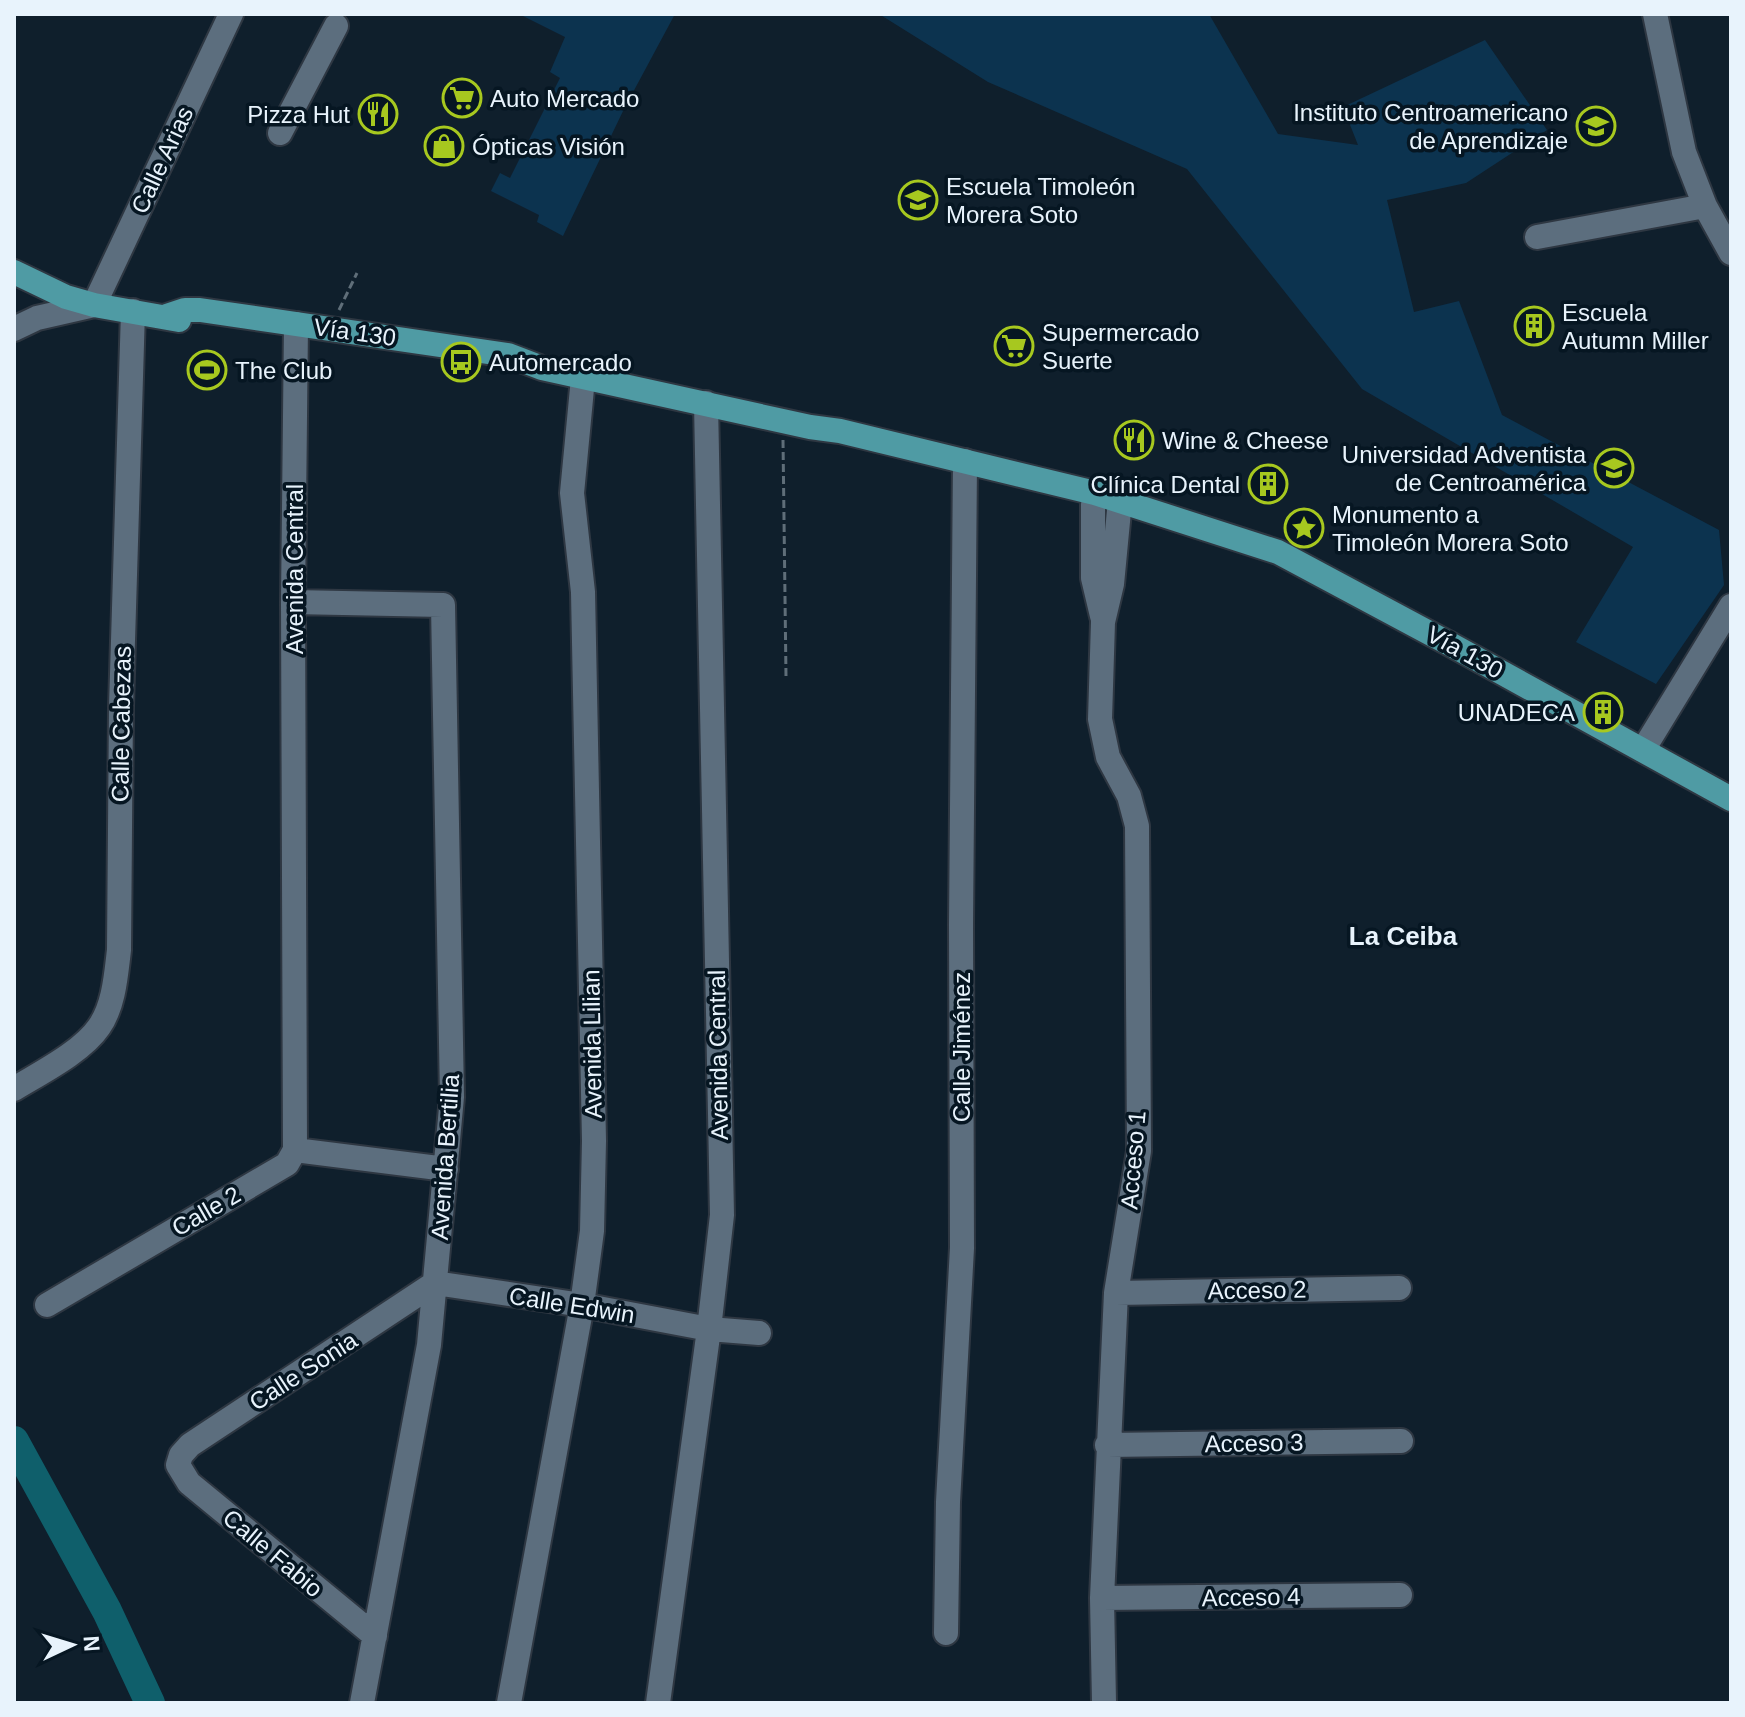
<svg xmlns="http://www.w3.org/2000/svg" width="1745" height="1717" viewBox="0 0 1745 1717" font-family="Helvetica,sans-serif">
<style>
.green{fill:#0c334f}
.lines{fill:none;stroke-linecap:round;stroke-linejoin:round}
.river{stroke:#0f5f6b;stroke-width:30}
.minor-casing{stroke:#2e3742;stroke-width:28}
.major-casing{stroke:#2e3742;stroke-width:28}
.path{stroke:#5f6e79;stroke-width:3;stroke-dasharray:8 4;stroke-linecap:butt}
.minor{stroke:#5c6e7e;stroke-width:24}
.major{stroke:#4f9ba4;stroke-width:24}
.labels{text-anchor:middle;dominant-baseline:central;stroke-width:7;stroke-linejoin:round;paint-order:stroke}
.poi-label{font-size:24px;fill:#e8f3fc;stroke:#061622;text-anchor:start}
.street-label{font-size:24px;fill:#e8f3fc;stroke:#061622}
.neighbourhood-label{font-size:26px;font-weight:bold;fill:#e8f3fc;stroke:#061622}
</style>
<rect width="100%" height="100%" fill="#0f1f2c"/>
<!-- green -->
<path class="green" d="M 519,14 L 675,14 L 624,109 L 563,236 L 537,222 L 539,215 L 491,191 L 500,173 L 510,178 L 560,78 L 550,72 L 565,37 Z
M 879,14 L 1209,14 L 1278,134 L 1358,145 L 1343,107 L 1485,40 L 1547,130 L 1466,183 L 1387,200 L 1414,312 L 1459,301 L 1502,415 L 1719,530 L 1724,585 L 1656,684 L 1576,642 L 1633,547 L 1362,389 L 1187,169 L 988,82 Z"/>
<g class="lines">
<!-- river -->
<path class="river" d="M 14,1441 L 107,1611 L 150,1703"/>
<defs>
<path id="minor" d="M 1655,14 L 1684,152 L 1705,206 L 1731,253
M 280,133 L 336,26
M 1537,237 L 1705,206
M 14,329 L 37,318 L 94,305 L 231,14
M 1093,505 L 1093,578 L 1102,616
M 293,602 L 443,605 L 452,1097 L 429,1345 L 362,1703
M 1643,750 L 1731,606
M 14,1089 C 40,1073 82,1052 99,1027 C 114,1006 116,975 119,950 L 121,707 L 133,311
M 295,1150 L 293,602 L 296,324
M 1116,1293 L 1399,1288
M 47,1305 L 287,1164 L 295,1150 L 446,1169
M 1107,1445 L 1401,1441
M 1102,1598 L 1400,1595
M 946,1633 L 948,1502 L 962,1248 L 961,925 L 965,461
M 375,1636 L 189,1483 L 178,1465 L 181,1455 L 190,1445 L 435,1283 L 582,1305 L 709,1329 L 759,1333
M 509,1703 L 582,1305 L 592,1231 L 594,1141 L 583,592 L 572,493 L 583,378
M 658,1703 L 709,1329 L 722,1215 L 706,403
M 1104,1703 L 1102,1598 L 1116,1293 L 1139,1151 L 1137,826 L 1129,796 L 1108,757 L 1100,719 L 1103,622 L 1112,584 L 1119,511"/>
<path id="major" d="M 14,272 L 66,297 L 94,305 L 179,320
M 167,316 L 185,310 L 200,310 L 508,355 L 542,368 L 810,427 L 840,431 L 1095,493 L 1278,552 L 1448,643 L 1731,799"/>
</defs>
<!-- minor casing -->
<use href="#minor" class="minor-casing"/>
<!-- major casing -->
<use href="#major" class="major-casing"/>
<!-- path -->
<path class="path" d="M 339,310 L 357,273
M 783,440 L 786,676"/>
<!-- minor -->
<use href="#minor" class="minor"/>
<!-- major -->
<use href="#major" class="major"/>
</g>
<!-- icons -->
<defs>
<symbol id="supermarket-ring" viewBox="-11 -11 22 22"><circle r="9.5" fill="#061622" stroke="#a7c81f" stroke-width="1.5"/><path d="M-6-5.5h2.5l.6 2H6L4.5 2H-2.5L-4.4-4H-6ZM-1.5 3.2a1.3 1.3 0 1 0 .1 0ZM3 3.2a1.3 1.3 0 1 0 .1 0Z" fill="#a7c81f"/></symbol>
<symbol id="restaurant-ring" viewBox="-11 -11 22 22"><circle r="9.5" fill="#061622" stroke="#a7c81f" stroke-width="1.5"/><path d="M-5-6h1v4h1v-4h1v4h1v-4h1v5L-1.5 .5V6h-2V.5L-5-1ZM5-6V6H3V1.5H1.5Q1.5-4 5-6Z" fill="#a7c81f"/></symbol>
<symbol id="school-ring" viewBox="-11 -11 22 22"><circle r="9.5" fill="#061622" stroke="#a7c81f" stroke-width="1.5"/><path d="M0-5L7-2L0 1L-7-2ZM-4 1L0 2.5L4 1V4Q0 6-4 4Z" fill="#a7c81f"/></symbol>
<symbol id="shop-ring" viewBox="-11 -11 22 22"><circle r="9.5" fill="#061622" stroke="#a7c81f" stroke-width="1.5"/><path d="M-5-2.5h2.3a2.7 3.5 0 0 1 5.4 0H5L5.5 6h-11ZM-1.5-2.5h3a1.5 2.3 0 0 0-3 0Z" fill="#a7c81f"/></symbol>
<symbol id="building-ring" viewBox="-11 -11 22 22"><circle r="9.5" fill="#061622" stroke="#a7c81f" stroke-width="1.5"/><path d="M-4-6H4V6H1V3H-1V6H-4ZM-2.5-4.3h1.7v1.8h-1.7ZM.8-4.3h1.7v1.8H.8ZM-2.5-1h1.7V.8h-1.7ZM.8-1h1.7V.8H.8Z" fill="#a7c81f"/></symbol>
<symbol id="bus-ring" viewBox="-11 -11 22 22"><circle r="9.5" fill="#061622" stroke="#a7c81f" stroke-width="1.5"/><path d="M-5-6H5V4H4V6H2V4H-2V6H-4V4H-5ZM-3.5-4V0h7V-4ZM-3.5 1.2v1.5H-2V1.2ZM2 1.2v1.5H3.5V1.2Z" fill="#a7c81f"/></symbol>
<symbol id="stadium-ring" viewBox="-11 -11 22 22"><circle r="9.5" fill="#061622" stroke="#a7c81f" stroke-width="1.5"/><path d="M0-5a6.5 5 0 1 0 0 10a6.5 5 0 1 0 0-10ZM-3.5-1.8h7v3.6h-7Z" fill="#a7c81f"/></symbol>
<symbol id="university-ring" viewBox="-11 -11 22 22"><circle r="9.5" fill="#061622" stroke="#a7c81f" stroke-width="1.5"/><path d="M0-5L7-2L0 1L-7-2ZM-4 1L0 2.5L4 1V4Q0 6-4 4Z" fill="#a7c81f"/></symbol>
<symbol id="sight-ring" viewBox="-11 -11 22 22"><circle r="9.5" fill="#061622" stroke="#a7c81f" stroke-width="1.5"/><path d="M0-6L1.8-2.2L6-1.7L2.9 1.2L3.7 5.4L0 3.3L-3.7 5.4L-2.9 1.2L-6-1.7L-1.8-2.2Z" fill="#a7c81f"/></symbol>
</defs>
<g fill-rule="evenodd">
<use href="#supermarket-ring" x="440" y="76" width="44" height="44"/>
<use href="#restaurant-ring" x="356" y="92" width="44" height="44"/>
<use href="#school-ring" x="1574" y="104" width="44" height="44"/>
<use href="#shop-ring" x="422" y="124" width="44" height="44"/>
<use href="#school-ring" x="896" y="178" width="44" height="44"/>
<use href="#building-ring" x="1512" y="304" width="44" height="44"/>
<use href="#supermarket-ring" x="992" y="324" width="44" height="44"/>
<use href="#bus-ring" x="439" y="340" width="44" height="44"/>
<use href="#stadium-ring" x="185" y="348" width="44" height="44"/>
<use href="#restaurant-ring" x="1112" y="418" width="44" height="44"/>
<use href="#university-ring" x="1592" y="446" width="44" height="44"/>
<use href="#building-ring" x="1246" y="462" width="44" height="44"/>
<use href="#sight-ring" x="1282" y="506" width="44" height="44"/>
<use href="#building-ring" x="1581" y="690" width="44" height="44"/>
</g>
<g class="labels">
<!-- poi labels -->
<g class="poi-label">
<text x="490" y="98">Auto Mercado</text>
<text x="1568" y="112" text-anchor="end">Instituto Centroamericano<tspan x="1568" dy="28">de Aprendizaje</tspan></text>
<text x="350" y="114" text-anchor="end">Pizza Hut</text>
<text x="472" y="146">Ópticas Visión</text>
<text x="946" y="186">Escuela Timoleón<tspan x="946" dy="28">Morera Soto</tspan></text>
<text x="1562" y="312">Escuela<tspan x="1562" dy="28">Autumn Miller</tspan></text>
<text x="1042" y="332">Supermercado<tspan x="1042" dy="28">Suerte</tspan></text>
<text x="489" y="362">Automercado</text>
<text x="235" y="370">The Club</text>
<text x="1162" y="440">Wine &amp; Cheese</text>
<text x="1586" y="454" text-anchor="end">Universidad Adventista<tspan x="1586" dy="28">de Centroamérica</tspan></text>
<text x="1240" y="484" text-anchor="end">Clínica Dental</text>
<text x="1332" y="514">Monumento a<tspan x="1332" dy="28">Timoleón Morera Soto</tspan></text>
<text x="1575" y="712" text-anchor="end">UNADECA</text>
</g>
<!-- street labels -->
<g class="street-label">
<text transform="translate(162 160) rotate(-65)">Calle Arias</text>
<text transform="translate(355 332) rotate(8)">Vía 130</text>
<text transform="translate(294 569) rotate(-90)">Avenida Central</text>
<text transform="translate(1465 652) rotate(29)">Vía 130</text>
<text transform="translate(121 724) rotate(-89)">Calle Cabezas</text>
<text transform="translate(592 1044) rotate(-91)">Avenida Lilian</text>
<text transform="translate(961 1047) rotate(-90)">Calle Jiménez</text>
<text transform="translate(718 1055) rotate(-91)">Avenida Central</text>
<text transform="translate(445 1157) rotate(-86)">Avenida Bertilia</text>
<text transform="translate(1133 1160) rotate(-85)">Acceso 1</text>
<text transform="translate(206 1211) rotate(-30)">Calle 2</text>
<text transform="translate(1257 1290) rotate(-1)">Acceso 2</text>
<text transform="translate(572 1305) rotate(9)">Calle Edwin</text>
<text transform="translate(303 1371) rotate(-33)">Calle Sonia</text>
<text transform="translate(1254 1443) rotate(-1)">Acceso 3</text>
<text transform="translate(273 1553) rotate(40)">Calle Fabio</text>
<text transform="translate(1251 1597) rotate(-1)">Acceso 4</text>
</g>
<!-- neighbourhood labels -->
<g class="neighbourhood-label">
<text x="1403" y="936">La Ceiba</text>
</g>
</g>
<!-- border -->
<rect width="1745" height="1717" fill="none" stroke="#e8f3fc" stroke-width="32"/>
<!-- north arrow -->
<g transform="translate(72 1645) rotate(86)" stroke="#061622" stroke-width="6" paint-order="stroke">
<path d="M0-6L14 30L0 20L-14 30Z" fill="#e8f3fc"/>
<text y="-12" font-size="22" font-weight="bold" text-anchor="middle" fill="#e8f3fc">N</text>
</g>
</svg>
